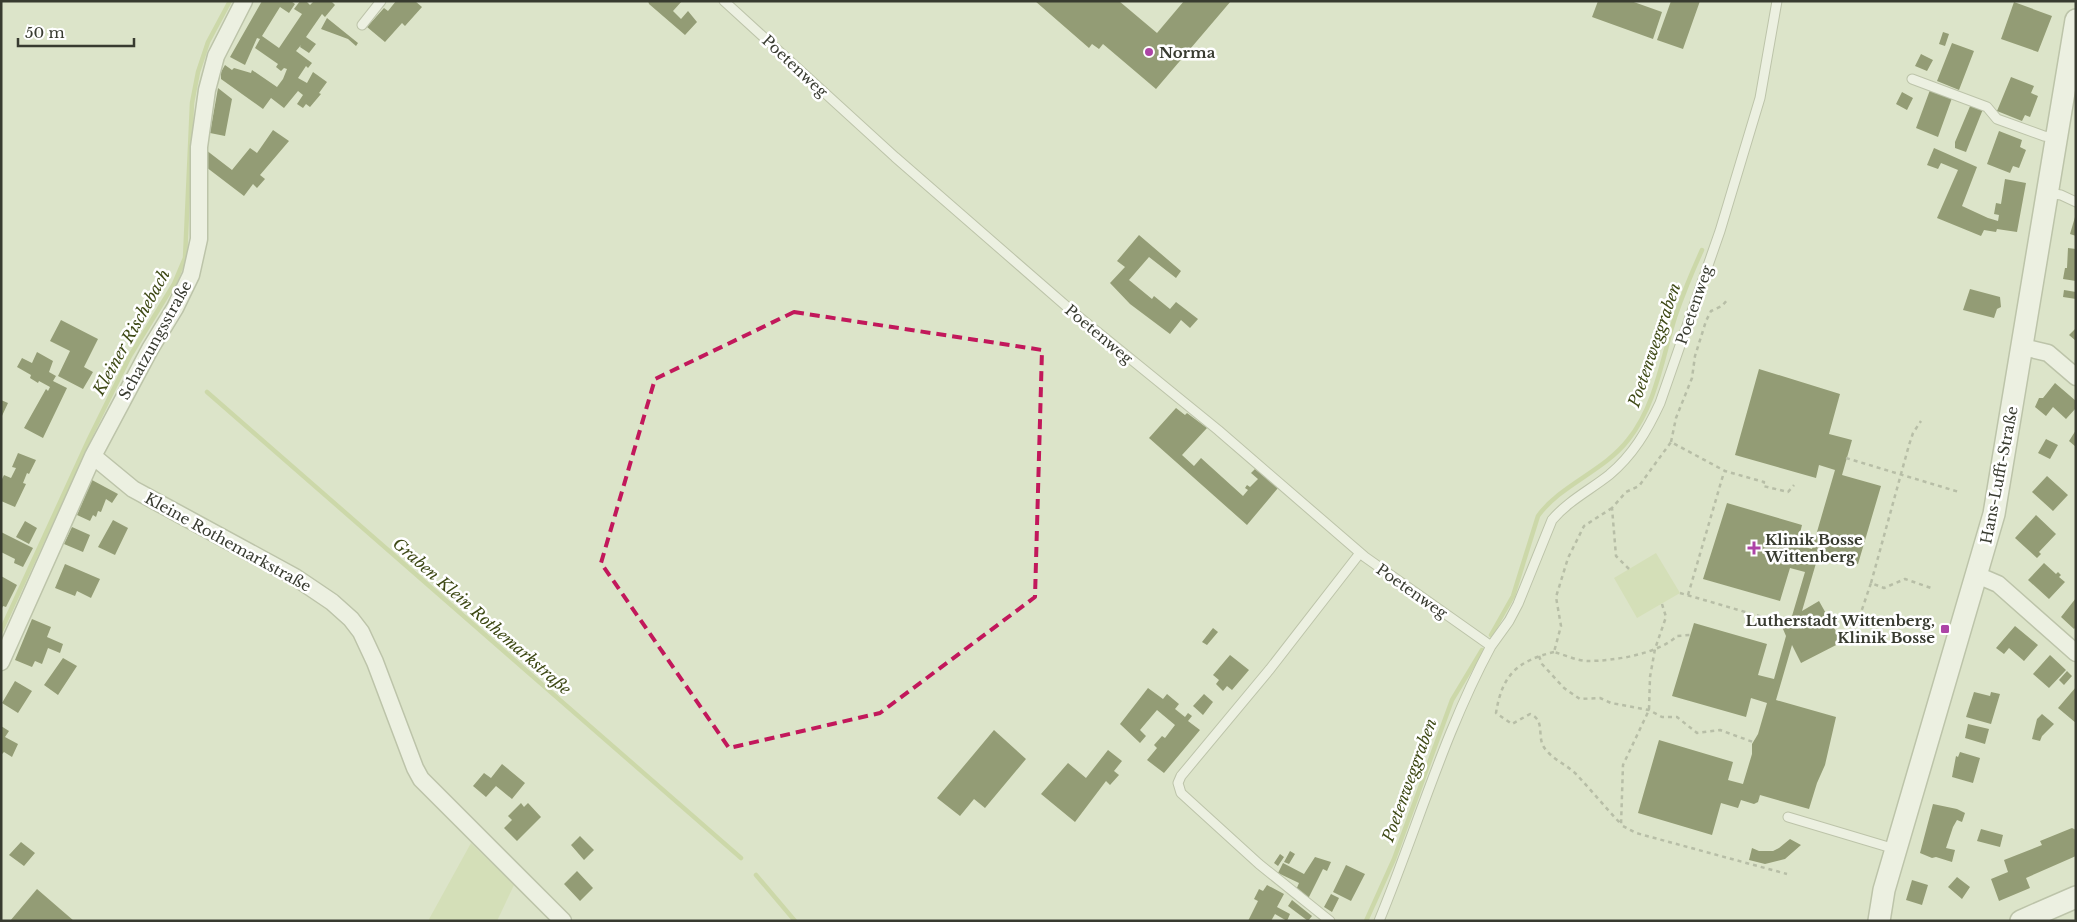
<svg xmlns="http://www.w3.org/2000/svg" width="2077" height="922" viewBox="0 0 2077 922" font-family="'Libre Baskerville',serif">
<style>
.green{fill:#cbd9a4}
.lines{fill:none;stroke-linecap:round;stroke-linejoin:round}
.stream{stroke:#b9cb84;stroke-width:4.5}
.building{fill:#3b4610}
.service-casing{stroke:#969d84;stroke-width:11}
.minor-casing{stroke:#969d84;stroke-width:19}
.tertiary-casing{stroke:#969d84;stroke-width:24}
.path{stroke:#8b917e;stroke-width:2.5;stroke-dasharray:4 4;stroke-linecap:butt}
.service{stroke:#fff;stroke-width:9}
.minor{stroke:#fff;stroke-width:16}
.tertiary{stroke:#fff;stroke-width:21}
.marked{fill:none;stroke:#c2185b;stroke-width:4;stroke-dasharray:10 6;stroke-linejoin:round}
.poi-dot{fill:#ad44a6;stroke:#fff;stroke-width:2}
.labels{text-anchor:middle;dominant-baseline:central;stroke-width:5;stroke-linejoin:round;paint-order:stroke}
.poi-label{font-size:15px;font-weight:bold;fill:#383b30;stroke:#fff;text-anchor:start}
.street-label{font-size:15px;fill:#383b30;stroke:#fff}
.water-label{font-size:16px;font-style:italic;fill:#3e4915;stroke:#fff}
</style>
<rect width="100%" height="100%" fill="#dce4c9"/>
<!-- green -->
<path class="green" d="M 1656,553 L 1680,593 L 1637,618 L 1614,578 Z
M 471,843 L 514,885 L 497,921 L 428,921 Z"/>
<g class="lines">
<!-- stream -->
<path class="stream" d="M 207,392 L 741,858
M 1,631 L 89,439 L 130,356 L 174,284 L 185,258 L 192,103 L 198,72 L 208,42 L 230,1
M 1491,635 L 1513,596 L 1538,516 C 1560,485 1604,471 1628,440 C 1656,405 1662,359 1675,317 C 1683,294 1692,272 1702,250
M 756,875 L 795,921
M 1366,921 L 1394,859 L 1452,700 L 1482,650"/>
</g>
<!-- building -->
<path class="building" d="M 262,1 L 291,1 L 295,4 L 289,13 L 280,7 L 262,36 L 279,48 L 302,14 L 294,9 L 300,1 L 306,1 L 310,5 L 314,1 L 331,1 L 335,5 L 325,17 L 322,14 L 306,37 L 316,44 L 309,53 L 300,47 L 301,45 L 296,51 L 312,63 L 308,68 L 306,66 L 298,78 L 307,83 L 313,72 L 327,82 L 319,93 L 321,94 L 310,107 L 306,104 L 303,108 L 297,104 L 303,95 L 298,91 L 284,108 L 271,98 L 263,109 L 221,79 L 221,72 L 225,65 L 232,70 L 234,68 L 251,73 L 252,70 L 277,87 L 283,79 L 287,69 L 284,68 L 281,71 L 276,67 L 278,64 L 255,48 L 260,39 L 257,38 L 245,65 L 230,57 Z
M 396,1 L 415,1 L 422,7 L 405,26 L 402,23 L 385,42 L 367,27 L 384,8 L 388,11 Z
M 648,1 L 682,1 L 673,11 L 681,19 L 688,11 L 697,22 L 685,35 L 649,4 Z
M 1035,1 L 1119,1 L 1157,33 L 1184,1 L 1231,1 L 1156,89 L 1103,44 L 1099,49 L 1092,44 L 1089,48 Z
M 1598,1 L 1631,1 L 1662,12 L 1653,39 L 1592,17 Z
M 1671,1 L 1700,1 L 1683,49 L 1657,40 Z
M 2014,2 L 2052,16 L 2038,52 L 2001,39 Z
M 327,18 L 358,43 L 356,46 L 348,39 L 321,29 Z
M 1943,32 L 1949,34 L 1945,46 L 1939,44 Z
M 1952,43 L 1974,51 L 1959,90 L 1937,81 Z
M 1921,54 L 1933,60 L 1927,71 L 1915,66 Z
M 2011,77 L 2034,86 L 2031,93 L 2038,96 L 2030,117 L 2025,115 L 2022,121 L 1997,111 Z
M 218,88 L 232,99 L 225,136 L 210,133 Z
M 1930,90 L 1952,98 L 1938,137 L 1916,128 Z
M 1902,92 L 1913,98 L 1907,110 L 1896,104 Z
M 1971,104 L 1983,109 L 1966,152 L 1955,148 L 1955,142 Z
M 273,130 L 289,141 L 260,175 L 265,179 L 257,188 L 253,184 L 244,196 L 206,167 L 206,150 L 232,170 L 250,148 L 257,153 Z
M 1999,131 L 2022,140 L 2020,147 L 2026,150 L 2019,168 L 2013,166 L 2010,173 L 1987,164 Z
M 1934,148 L 1977,167 L 1962,206 L 1988,218 L 1998,221 L 1999,215 L 1994,214 L 1996,203 L 2001,204 L 2005,179 L 2026,183 L 2017,232 L 1997,229 L 1996,232 L 1984,230 L 1981,236 L 1937,218 L 1958,170 L 1941,163 L 1938,169 L 1927,165 Z
M 2075,217 L 2076,217 L 2076,236 L 2070,234 Z
M 1139,235 L 1181,271 L 1176,278 L 1149,257 L 1129,280 L 1152,299 L 1154,296 L 1170,309 L 1176,302 L 1198,319 L 1190,328 L 1181,320 L 1170,334 L 1130,304 L 1110,283 L 1125,267 L 1117,261 Z
M 2068,248 L 2076,249 L 2076,281 L 2063,279 L 2065,268 L 2067,268 Z
M 1970,289 L 2000,297 L 2001,307 L 1997,309 L 1994,318 L 1963,310 Z
M 2064,290 L 2076,292 L 2076,299 L 2063,297 Z
M 61,320 L 98,339 L 84,367 L 93,372 L 83,389 L 58,376 L 70,351 L 50,341 Z
M 2076,328 L 2076,341 L 2069,335 Z
M 37,352 L 53,361 L 49,372 L 56,376 L 53,381 L 67,388 L 43,438 L 24,428 L 46,389 L 48,391 L 50,387 L 39,381 L 38,383 L 30,378 L 31,375 L 17,367 L 22,358 L 32,363 Z
M 1759,369 L 1840,394 L 1829,434 L 1852,440 L 1842,475 L 1881,486 L 1858,564 L 1819,553 L 1802,611 L 1819,601 L 1842,642 L 1801,663 L 1792,645 L 1776,700 L 1836,717 L 1825,765 L 1817,783 L 1809,809 L 1760,795 L 1758,802 L 1754,804 L 1741,800 L 1738,808 L 1721,803 L 1712,835 L 1638,813 L 1659,740 L 1733,762 L 1728,780 L 1743,784 L 1752,754 L 1752,744 L 1758,734 L 1767,703 L 1751,698 L 1746,717 L 1672,696 L 1694,623 L 1767,644 L 1758,675 L 1774,679 L 1786,636 L 1780,622 L 1792,616 L 1805,572 L 1790,568 L 1780,601 L 1703,579 L 1727,503 L 1802,525 L 1797,545 L 1812,549 L 1835,470 L 1819,465 L 1816,478 L 1735,455 Z
M 2055,383 L 2076,401 L 2076,408 L 2066,419 L 2053,407 L 2046,416 L 2035,407 L 2039,398 L 2043,398 Z
M 1,400 L 8,403 L 1,418 Z
M 1176,408 L 1185,415 L 1187,413 L 1207,428 L 1182,455 L 1194,466 L 1201,458 L 1243,496 L 1248,490 L 1245,488 L 1247,485 L 1250,487 L 1258,479 L 1251,473 L 1255,469 L 1278,488 L 1247,525 L 1149,438 Z
M 2076,430 L 2076,447 L 2069,441 Z
M 2046,439 L 2058,445 L 2050,459 L 2038,453 Z
M 18,453 L 36,460 L 29,474 L 27,473 L 23,483 L 26,484 L 15,507 L 1,501 L 1,481 L 4,475 L 11,478 L 16,468 L 12,467 Z
M 2047,476 L 2068,495 L 2053,511 L 2032,492 Z
M 92,480 L 118,494 L 112,503 L 106,499 L 101,512 L 98,511 L 96,517 L 93,515 L 90,521 L 77,515 Z
M 2036,515 L 2056,534 L 2039,552 L 2041,554 L 2037,558 L 2015,538 Z
M 113,520 L 128,528 L 115,555 L 98,547 Z
M 25,521 L 37,528 L 29,544 L 16,537 Z
M 72,527 L 90,535 L 83,552 L 64,544 Z
M 1,532 L 33,548 L 23,567 L 14,563 L 15,559 L 1,552 Z
M 2044,563 L 2056,574 L 2058,572 L 2061,575 L 2059,577 L 2065,582 L 2049,599 L 2028,580 Z
M 65,564 L 100,579 L 91,598 L 77,591 L 75,596 L 55,588 Z
M 1,576 L 17,585 L 6,607 L 3,606 L 1,610 Z
M 2076,598 L 2076,627 L 2074,629 L 2061,617 Z
M 32,619 L 51,627 L 47,637 L 63,644 L 60,653 L 48,648 L 42,664 L 35,661 L 32,667 L 15,660 Z
M 2015,626 L 2038,645 L 2024,661 L 2009,648 L 2004,654 L 1996,648 Z
M 1213,628 L 1218,632 L 1207,645 L 1202,642 Z
M 1230,655 L 1249,670 L 1232,690 L 1227,686 L 1223,691 L 1216,684 L 1219,680 L 1213,675 Z
M 2050,655 L 2066,670 L 2049,688 L 2033,674 Z
M 63,658 L 77,666 L 58,695 L 44,685 Z
M 2067,671 L 2072,676 L 2064,685 L 2059,680 Z
M 15,681 L 32,691 L 18,713 L 2,703 Z
M 2076,687 L 2076,723 L 2058,708 Z
M 1148,688 L 1163,699 L 1167,694 L 1179,704 L 1175,709 L 1185,717 L 1188,713 L 1192,716 L 1188,721 L 1200,730 L 1164,773 L 1147,760 L 1157,748 L 1154,745 L 1162,736 L 1165,738 L 1175,725 L 1157,710 L 1140,730 L 1146,736 L 1140,743 L 1120,724 Z
M 1974,692 L 1990,696 L 1991,692 L 2000,694 L 1991,724 L 1966,717 Z
M 1204,694 L 1213,702 L 1203,715 L 1193,706 Z
M 2042,714 L 2054,724 L 2042,736 L 2040,741 L 2032,739 L 2037,719 Z
M 1968,724 L 1989,729 L 1985,744 L 1965,738 Z
M 1,726 L 9,731 L 5,737 L 18,744 L 12,757 L 4,752 L 1,755 Z
M 994,730 L 1026,759 L 985,808 L 974,799 L 960,816 L 937,798 Z
M 1108,750 L 1122,761 L 1114,771 L 1119,775 L 1110,785 L 1106,781 L 1075,822 L 1041,794 L 1068,763 L 1086,778 Z
M 1960,752 L 1980,758 L 1973,783 L 1952,777 L 1956,756 L 1958,757 Z
M 502,764 L 525,783 L 512,799 L 496,786 L 486,797 L 473,786 L 484,773 L 491,778 Z
M 521,803 L 524,807 L 528,803 L 541,817 L 517,841 L 504,828 L 512,820 L 508,816 Z
M 1933,804 L 1957,809 L 1965,813 L 1962,822 L 1957,820 L 1953,827 L 1946,848 L 1955,850 L 1952,862 L 1936,857 L 1932,858 L 1920,853 Z
M 2072,828 L 2076,830 L 2076,856 L 2026,878 L 2030,888 L 1999,901 L 1991,879 L 2008,872 L 2004,860 L 2042,845 L 2040,841 Z
M 1981,829 L 2003,835 L 2000,847 L 1977,841 Z
M 580,836 L 594,850 L 584,860 L 571,845 Z
M 1790,839 L 1801,845 L 1785,859 L 1765,864 L 1749,860 L 1752,848 L 1759,851 L 1773,851 L 1779,848 Z
M 21,842 L 35,853 L 24,866 L 9,855 Z
M 1290,851 L 1295,854 L 1289,864 L 1284,862 Z
M 1280,854 L 1284,857 L 1278,866 L 1274,863 Z
M 1315,857 L 1331,862 L 1327,871 L 1323,869 L 1308,899 L 1296,890 L 1299,883 L 1278,873 L 1283,863 L 1304,874 Z
M 1346,865 L 1365,874 L 1351,901 L 1333,892 Z
M 577,871 L 593,888 L 580,901 L 564,884 Z
M 1957,877 L 1970,887 L 1962,899 L 1948,887 Z
M 1912,880 L 1928,885 L 1922,905 L 1906,900 Z
M 1267,885 L 1284,894 L 1277,907 L 1290,914 L 1287,921 L 1275,914 L 1271,921 L 1248,921 L 1258,901 L 1254,899 L 1259,889 L 1263,891 Z
M 37,889 L 74,921 L 10,921 Z
M 1331,894 L 1339,898 L 1332,912 L 1324,907 Z
M 1292,900 L 1312,916 L 1308,921 L 1288,906 Z"/>
<g class="lines">
<defs>
<path id="service" d="M 724,1 L 895,157 L 1073,312 L 1218,430 L 1365,557 L 1491,646 L 1509,621 L 1518,604 L 1552,520 C 1568,501 1590,490 1609,475 C 1633,455 1647,431 1660,403 L 1720,231 L 1760,98 L 1777,1
M 362,25 L 381,1
M 1912,79 L 1987,107 L 1997,119 L 2044,136 L 2056,138
M 2048,193 L 2061,195 L 2076,202
M 1788,817 L 1895,849
M 1330,921 L 1259,864 L 1181,793 L 1178,783 L 1181,776 L 1270,669 L 1360,553
M 1379,921 C 1417,829 1444,733 1491,646"/>
<path id="minor" d="M 2023,347 L 2048,353 L 2076,377
M 93,456 L 133,489 L 295,577 L 332,602 L 351,619 L 361,632 L 375,662 L 415,768 L 421,779 L 563,921
M 1977,575 L 1998,584 L 2076,653
M 1,662 L 93,456 L 150,349 L 175,308 L 191,275 L 199,239 L 199,147 L 207,90 L 216,56 L 244,1"/>
<path id="tertiary" d="M 1879,921 L 1884,890 L 1994,514 L 2076,20
M 2021,921 L 2076,897"/>
</defs>
<!-- service casing -->
<use href="#service" class="service-casing"/>
<!-- minor casing -->
<use href="#minor" class="minor-casing"/>
<!-- tertiary casing -->
<use href="#tertiary" class="tertiary-casing"/>
<!-- path -->
<path class="path" d="M 1671,442 L 1676,418 L 1692,378 L 1695,356 L 1706,321 L 1711,311 L 1722,306 L 1728,299
M 1846,458 L 1959,492
M 1612,508 L 1584,526 L 1568,558 L 1556,597 L 1561,626 L 1554,652 C 1565,655 1578,661 1588,661 C 1614,661 1658,654 1677,636 L 1690,635
M 1629,569 L 1616,556 L 1612,508 L 1626,492 L 1639,486 L 1671,442 L 1725,471 L 1764,482 L 1763,486 L 1788,492 L 1794,485
M 1871,583 L 1909,445 L 1913,433 L 1921,421
M 1680,593 L 1780,622
M 1688,595 L 1724,472
M 1662,604 L 1666,617 L 1655,649 L 1650,677 L 1649,710 L 1623,765 L 1621,825 L 1636,833 L 1787,874
M 1845,645 L 1852,639 L 1871,583 L 1884,588 L 1905,579 L 1931,588
M 1554,652 C 1517,661 1502,675 1496,713 L 1512,724 L 1530,714 C 1547,721 1535,738 1546,750 C 1554,760 1567,765 1576,774 C 1591,790 1605,807 1620,823
M 1539,656 L 1542,664 L 1564,688 L 1580,699 L 1600,698 L 1611,703 L 1649,710 L 1662,717 L 1677,717 L 1697,733 L 1720,730 L 1753,742"/>
<!-- service -->
<use href="#service" class="service"/>
<!-- minor -->
<use href="#minor" class="minor"/>
<!-- tertiary -->
<use href="#tertiary" class="tertiary"/>
</g>
<!-- marked area -->
<path d="M0 0H2077V922H0ZM 794,312 L 1042,350 L 1035,597 L 880,713 L 729,748 L 601,563 L 655,379 Z" fill="#dce4c9" fill-opacity=".55" fill-rule="evenodd"/>
<path class="marked" d="M 794,312 L 1042,350 L 1035,597 L 880,713 L 729,748 L 601,563 L 655,379 Z"/>
<!-- markers -->
<g class="poi-dot">
<circle cx="1149" cy="52" r="5"/>
<path d="M1751.5 540.5h5v5h5v5h-5v5h-5v-5h-5v-5h5z"/>
<rect x="1940" y="624" width="10" height="10" rx="2.5"/>
</g>
<g class="labels">
<!-- poi labels -->
<g class="poi-label">
<text x="1159" y="52">Norma</text>
<text x="1765" y="539">Klinik Bosse<tspan x="1765" dy="17">Wittenberg</tspan></text>
<text x="1935" y="620" text-anchor="end">Lutherstadt Wittenberg,<tspan x="1935" dy="17">Klinik Bosse</tspan></text>
</g>
<!-- street labels -->
<g class="street-label">
<text transform="translate(795 66) rotate(43)">Poetenweg</text>
<text transform="translate(1694 305) rotate(-71)">Poetenweg</text>
<text transform="translate(1099 334) rotate(40)">Poetenweg</text>
<text transform="translate(155 340) rotate(-61)">Schatzungsstraße</text>
<text transform="translate(1999 475) rotate(-79)">Hans-Lufft-Straße</text>
<text transform="translate(228 542) rotate(29)">Kleine Rothemarkstraße</text>
<text transform="translate(1412 591) rotate(35)">Poetenweg</text>
</g>
<!-- water labels -->
<g class="water-label">
<text transform="translate(131 332) rotate(-61)">Kleiner Rischebach</text>
<text transform="translate(1654 345) rotate(-71)">Poetenweggraben</text>
<text transform="translate(482 616) rotate(41)">Graben Klein Rothemarkstraße</text>
<text transform="translate(1409 780) rotate(-70)">Poetenweggraben</text>
</g>
</g>
<!-- border -->
<rect width="2077" height="922" fill="none" stroke="#383b30" stroke-width="5"/>
<!-- scale -->
<path d="M18 38v8h116v-8" fill="none" stroke="#383b30" stroke-width="2.5"/>
<text x="25" y="38" font-size="15" fill="#383b30" stroke="#ffffff" stroke-width="4" paint-order="stroke">50 m</text>
</svg>
